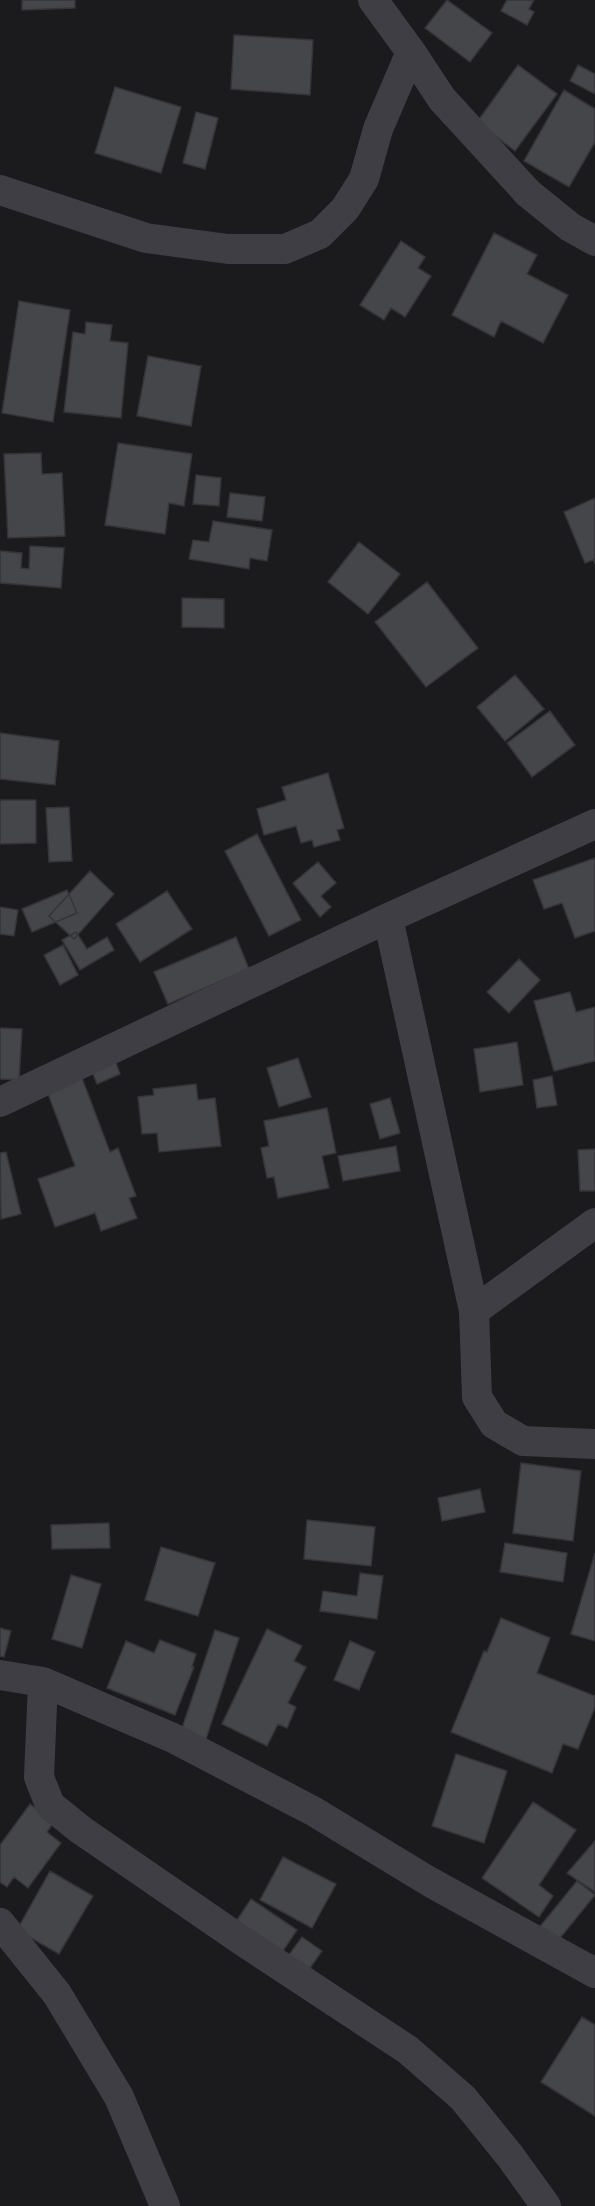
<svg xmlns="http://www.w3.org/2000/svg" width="595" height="2206" viewBox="0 0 595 2206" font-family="'Varela Round',sans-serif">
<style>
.building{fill:#45464a;stroke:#353539;stroke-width:1.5}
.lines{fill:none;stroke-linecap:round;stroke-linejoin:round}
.minor{stroke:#3e3e44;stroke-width:30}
</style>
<rect width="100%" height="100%" fill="#1b1b1d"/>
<!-- building -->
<path class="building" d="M 22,0 L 75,0 L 75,8 L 22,10 Z
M 447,0 L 492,33 L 470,62 L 425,28 Z
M 507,0 L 534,0 L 529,9 L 534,12 L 527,25 L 501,11 Z
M 234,35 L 313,40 L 310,95 L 231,89 Z
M 518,65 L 557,94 L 515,151 L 477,122 Z
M 578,65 L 595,74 L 595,94 L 570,81 Z
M 115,87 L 181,107 L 161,173 L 95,153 Z
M 564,90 L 595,109 L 595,142 L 569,187 L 524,161 Z
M 196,112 L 218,118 L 205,169 L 183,163 Z
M 494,233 L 537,255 L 527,274 L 568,295 L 543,343 L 501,321 L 494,337 L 452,315 Z
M 401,241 L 425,257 L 418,268 L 431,276 L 405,317 L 391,308 L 384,320 L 360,305 Z
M 19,301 L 70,310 L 53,422 L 2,413 Z
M 86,322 L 112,325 L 110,341 L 128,343 L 121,418 L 64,412 L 73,332 L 85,334 Z
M 148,356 L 201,366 L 191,426 L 137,416 Z
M 118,443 L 192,454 L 184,506 L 169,503 L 165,534 L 105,525 Z
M 41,453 L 42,474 L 62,473 L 65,536 L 8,538 L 4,454 Z
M 196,475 L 221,478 L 219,506 L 193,504 Z
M 230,493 L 265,497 L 262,521 L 227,517 Z
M 595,498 L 595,564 L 593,560 L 585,563 L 564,512 Z
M 213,521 L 272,530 L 267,561 L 250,558 L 249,569 L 189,559 L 193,540 L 209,542 Z
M 359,542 L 400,574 L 368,614 L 328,582 Z
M 30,546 L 64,548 L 61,588 L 0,583 L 0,551 L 22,553 L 21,568 L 29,569 Z
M 427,582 L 478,648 L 426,687 L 375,622 Z
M 182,598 L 224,599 L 224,628 L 182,627 Z
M 515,675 L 544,709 L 505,741 L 477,707 Z
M 550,711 L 575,745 L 532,777 L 507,743 Z
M 0,733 L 59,741 L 55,785 L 0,779 Z
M 328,773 L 344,828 L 337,830 L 340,840 L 314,847 L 312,840 L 301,843 L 296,826 L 264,835 L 257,809 L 286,800 L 282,787 Z
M 0,800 L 36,800 L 36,843 L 0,844 Z
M 69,807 L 72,861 L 49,862 L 46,808 Z
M 257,834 L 301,920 L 269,936 L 225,851 Z
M 595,858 L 595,931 L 575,938 L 562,903 L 544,909 L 533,880 Z
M 318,862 L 336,883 L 321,896 L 331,907 L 320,917 L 293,883 Z
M 90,871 L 114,894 L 74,939 L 49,916 Z
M 67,890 L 77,913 L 32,932 L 22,909 Z
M 167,891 L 192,929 L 140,962 L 116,924 Z
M 0,907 L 18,910 L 14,936 L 0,934 Z
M 76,932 L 87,949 L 107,937 L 114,950 L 80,970 L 62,940 Z
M 236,937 L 249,969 L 168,1004 L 154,972 Z
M 63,945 L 78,975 L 60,985 L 44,955 Z
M 519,959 L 540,980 L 509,1013 L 487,992 Z
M 570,992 L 576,1012 L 595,1007 L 595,1061 L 554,1071 L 534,1001 Z
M 0,1028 L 22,1029 L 19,1080 L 0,1079 Z
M 517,1042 L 523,1085 L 480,1092 L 474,1049 Z
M 114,1057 L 120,1074 L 97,1084 L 90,1066 Z
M 298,1058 L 311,1097 L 279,1107 L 267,1068 Z
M 552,1076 L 557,1105 L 537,1108 L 533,1080 Z
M 82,1078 L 110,1152 L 118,1148 L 136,1196 L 129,1198 L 137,1218 L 101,1231 L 95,1213 L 55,1227 L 38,1179 L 75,1166 L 47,1091 Z
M 196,1084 L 198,1100 L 215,1098 L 221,1146 L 159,1152 L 157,1133 L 142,1134 L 138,1097 L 154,1095 L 153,1089 Z
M 390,1098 L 400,1133 L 380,1139 L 370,1104 Z
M 327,1108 L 336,1153 L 322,1156 L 329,1188 L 278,1198 L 274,1177 L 267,1178 L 261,1148 L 269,1146 L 264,1121 Z
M 396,1146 L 400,1171 L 343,1181 L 338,1156 Z
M 595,1149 L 595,1191 L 580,1191 L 578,1150 Z
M 6,1152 L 21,1214 L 1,1219 L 0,1153 Z
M 521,1463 L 581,1471 L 573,1541 L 513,1533 Z
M 480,1489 L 485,1512 L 442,1521 L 438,1498 Z
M 307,1520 L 375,1527 L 371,1566 L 304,1559 Z
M 109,1523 L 110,1548 L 52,1549 L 51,1525 Z
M 505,1543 L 567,1553 L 563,1582 L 500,1572 Z
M 161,1547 L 215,1563 L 198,1616 L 145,1600 Z
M 595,1553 L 595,1641 L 571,1634 Z
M 360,1573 L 383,1576 L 377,1619 L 320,1611 L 323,1591 L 357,1596 Z
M 71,1575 L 101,1584 L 82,1648 L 52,1639 Z
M 501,1618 L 550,1638 L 537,1673 L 595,1696 L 595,1707 L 578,1749 L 563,1744 L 552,1773 L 451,1732 L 484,1651 L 487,1652 Z
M 0,1628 L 11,1631 L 4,1657 L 0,1656 Z
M 267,1629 L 302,1646 L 294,1661 L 306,1667 L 288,1703 L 296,1707 L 287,1728 L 278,1724 L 267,1746 L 222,1724 Z
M 215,1630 L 239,1638 L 206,1739 L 181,1731 Z
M 160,1640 L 196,1654 L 192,1667 L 194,1667 L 175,1715 L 107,1688 L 126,1641 L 154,1653 Z
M 350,1641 L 375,1652 L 359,1690 L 334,1680 Z
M 456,1754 L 507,1771 L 484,1843 L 432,1826 Z
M 533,1802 L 576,1830 L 539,1885 L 553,1896 L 539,1917 L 482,1878 Z
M 30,1804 L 54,1822 L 47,1832 L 61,1843 L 28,1888 L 14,1877 L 7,1887 L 0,1882 L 0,1845 Z
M 595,1841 L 595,1892 L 567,1873 Z
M 283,1857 L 336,1884 L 312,1928 L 260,1900 Z
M 50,1871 L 93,1896 L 59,1954 L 17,1930 Z
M 577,1881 L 595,1895 L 556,1943 L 538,1929 Z
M 251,1899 L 297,1930 L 279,1957 L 233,1926 Z
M 302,1937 L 322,1951 L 308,1971 L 288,1956 Z
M 582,2017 L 595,2025 L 595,2116 L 541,2082 Z"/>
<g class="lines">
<!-- minor -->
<path class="minor" d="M 373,0 L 411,52 L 442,99 L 528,193 L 570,227 L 595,241
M 0,190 L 146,238 L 228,249 L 285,249 L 320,234 L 345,209 L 364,179 L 378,129 L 411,52
M 388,918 L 474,1311 L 477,1397 L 494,1424 L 523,1441 L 595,1444
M 0,1102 L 388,918 L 595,824
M 474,1311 L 595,1223
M 0,1675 L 43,1682 L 173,1738 L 313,1811 L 430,1882 L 595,1973
M 43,1682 L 39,1777 L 50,1805 L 81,1830 L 241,1940 L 408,2050 L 463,2098 L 510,2156 L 546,2206
M 0,1923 L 57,1994 L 119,2097 L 165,2206"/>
</g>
</svg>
